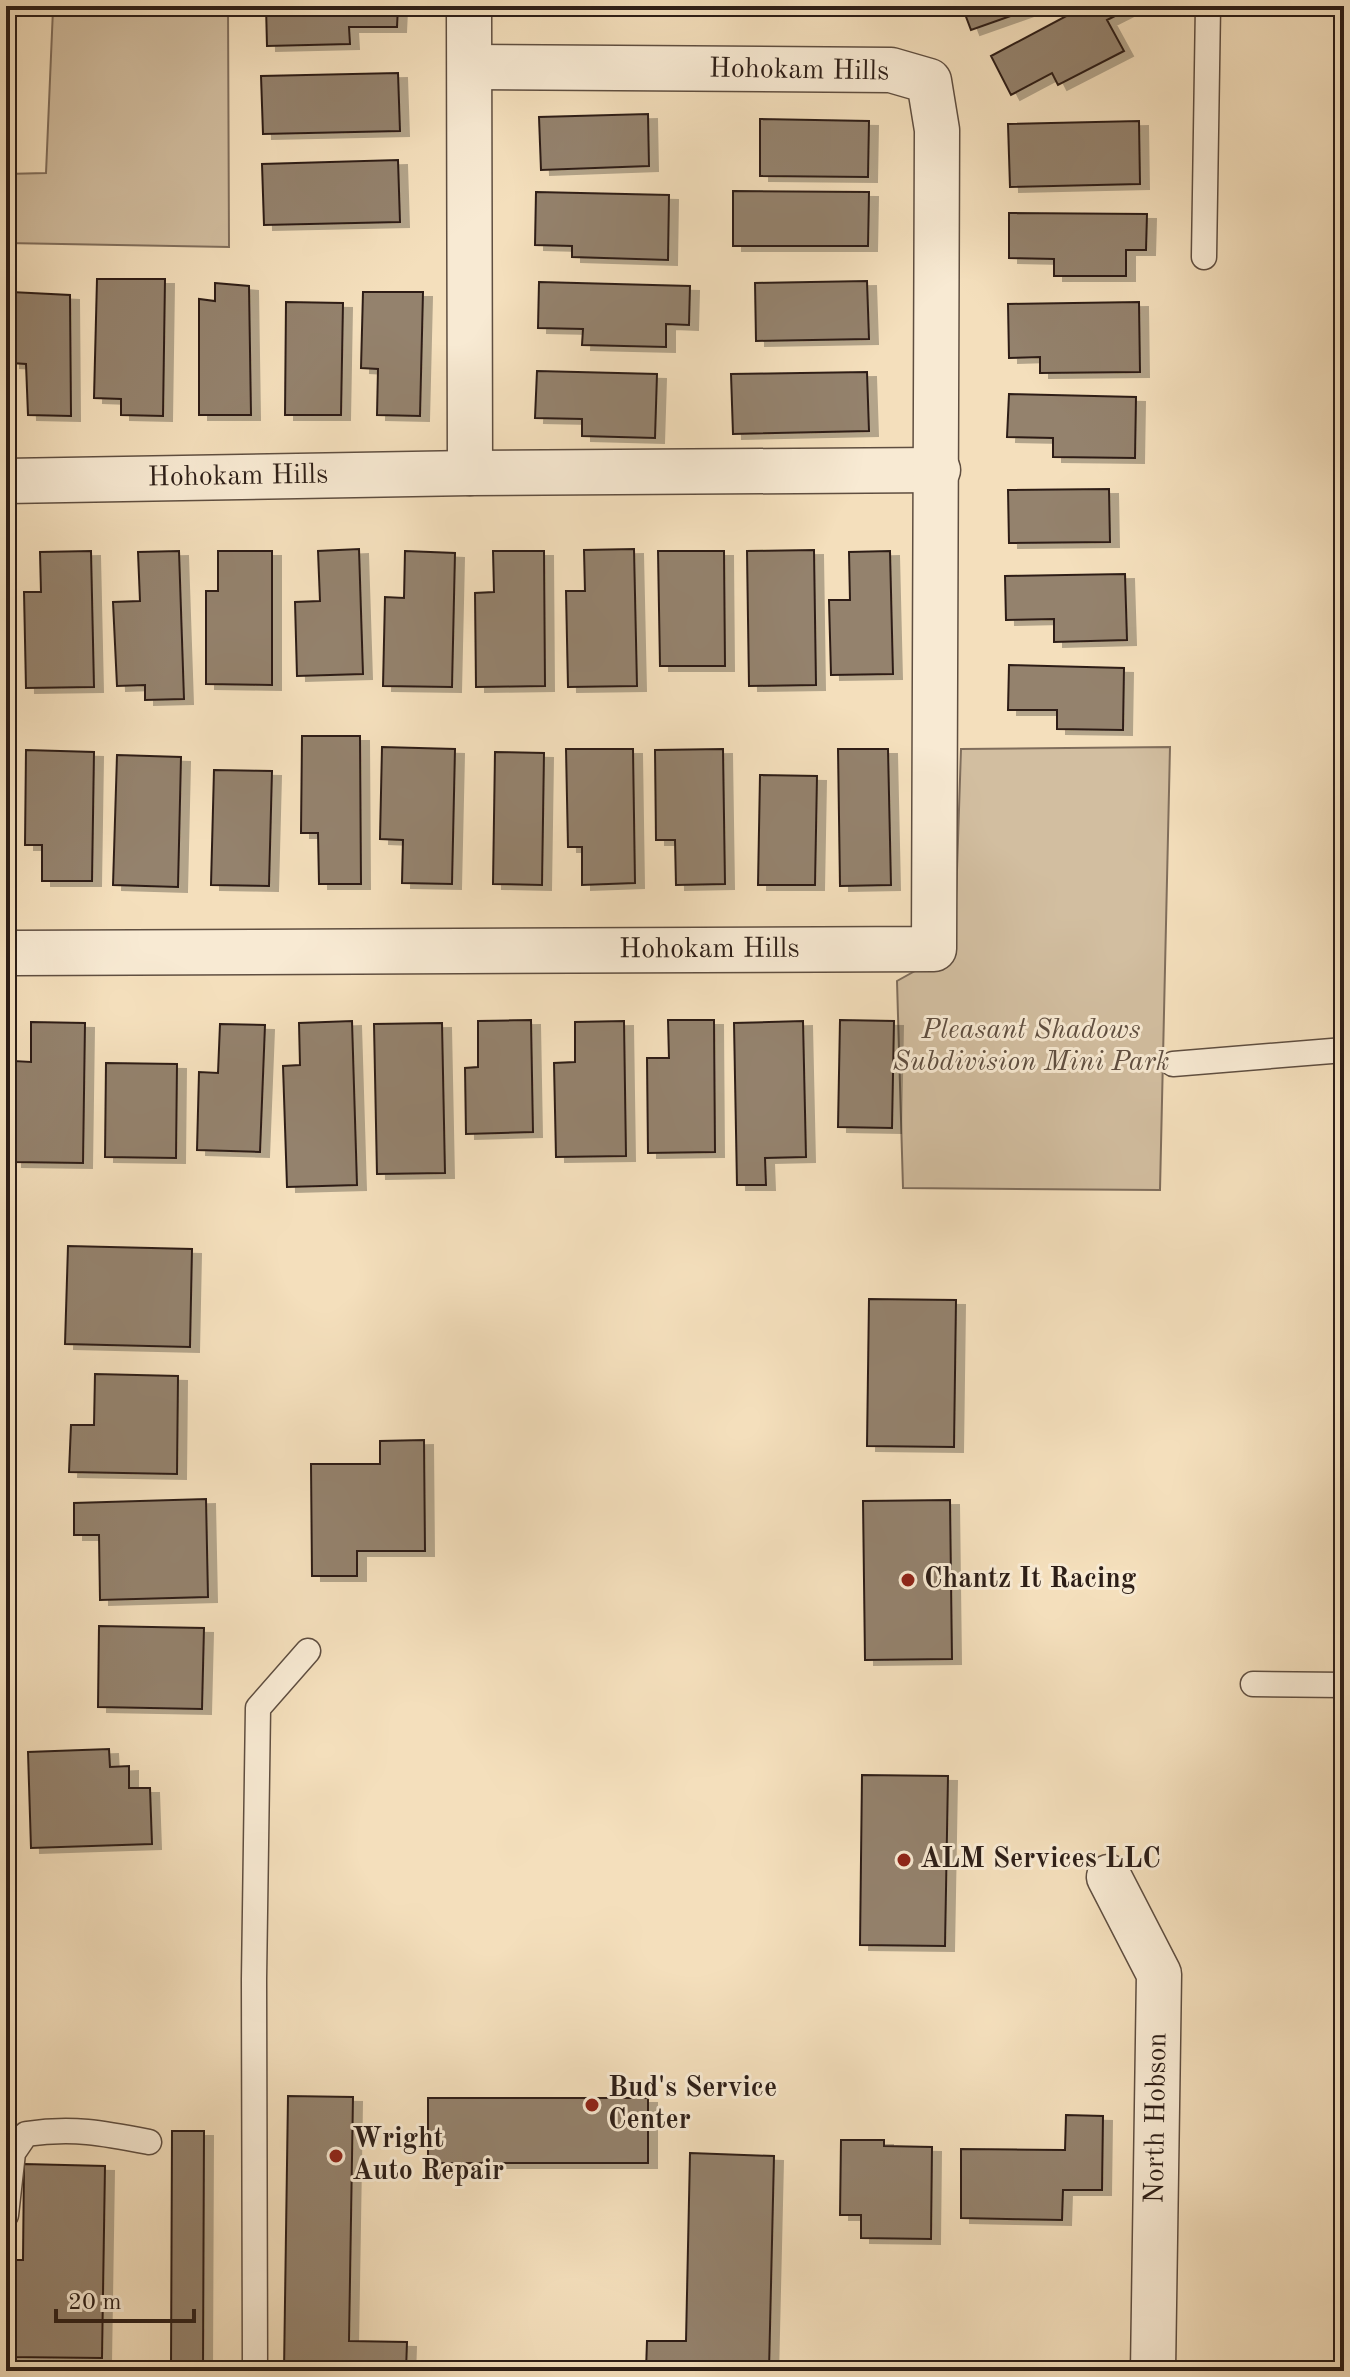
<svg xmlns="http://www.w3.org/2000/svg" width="1350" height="2377" viewBox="0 0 1350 2377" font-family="'Old Standard TT',serif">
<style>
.green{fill:#d2bea0;stroke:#806e5c;stroke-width:2}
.building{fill:#94826d;stroke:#2d1e17;stroke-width:2;filter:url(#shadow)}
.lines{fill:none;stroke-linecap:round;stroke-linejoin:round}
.lane-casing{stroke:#5f4e40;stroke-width:27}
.street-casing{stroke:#5f4e40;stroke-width:47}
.lane{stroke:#f8ead3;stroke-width:24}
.street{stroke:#f8ead3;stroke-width:44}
.poi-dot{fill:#8f2418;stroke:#f8ead3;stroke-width:3}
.labels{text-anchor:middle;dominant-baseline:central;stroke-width:6;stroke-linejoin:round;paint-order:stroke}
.street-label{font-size:28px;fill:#2d1e17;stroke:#f8ead3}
.park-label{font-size:28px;font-style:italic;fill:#5f4e40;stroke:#f8ead3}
.poi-label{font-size:28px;font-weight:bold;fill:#2d1e17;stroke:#f8ead3;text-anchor:start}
</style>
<defs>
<filter id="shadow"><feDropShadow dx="9" dy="5" stdDeviation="0" flood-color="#0004"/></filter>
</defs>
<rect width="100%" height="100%" fill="#f4dfbc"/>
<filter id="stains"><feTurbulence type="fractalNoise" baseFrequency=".0025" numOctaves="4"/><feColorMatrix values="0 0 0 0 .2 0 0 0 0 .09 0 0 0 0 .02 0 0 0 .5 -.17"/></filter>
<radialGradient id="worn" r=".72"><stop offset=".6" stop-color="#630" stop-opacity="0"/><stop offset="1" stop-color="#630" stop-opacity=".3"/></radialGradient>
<!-- green -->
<path class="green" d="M 50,6 L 228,6 L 229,247 L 6,243 L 6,174 L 46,173 L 53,9 Z
M 1170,747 L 1160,1190 L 903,1188 L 897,981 L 931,962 L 955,930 L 961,749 Z"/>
<!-- building -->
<path class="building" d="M 266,6 L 398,6 L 397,27 L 349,27 L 350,44 L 267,46 Z
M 962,6 L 1039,6 L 971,30 Z
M 1085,6 L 1123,6 L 1125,11 L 1107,20 L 1124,51 L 1058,85 L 1052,73 L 1011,95 L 991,56 Z
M 398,73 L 400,131 L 263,134 L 261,76 Z
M 648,114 L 649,166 L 541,170 L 539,117 Z
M 760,119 L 869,121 L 868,177 L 760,176 Z
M 1139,121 L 1140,184 L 1010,187 L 1008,124 Z
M 398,160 L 400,222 L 264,225 L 262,164 Z
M 733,191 L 869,192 L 868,246 L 733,246 Z
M 536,192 L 669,195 L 668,260 L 572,257 L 572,246 L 535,245 Z
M 1009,213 L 1147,214 L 1146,250 L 1126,250 L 1126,276 L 1054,276 L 1054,259 L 1009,258 Z
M 97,279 L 165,279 L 163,416 L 121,415 L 121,399 L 94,398 Z
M 867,281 L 869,339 L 756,341 L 755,283 Z
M 539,282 L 690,286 L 689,325 L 666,324 L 666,347 L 582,345 L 583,329 L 538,328 Z
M 215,283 L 249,286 L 251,415 L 199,415 L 199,299 L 215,301 Z
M 11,292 L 70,295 L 71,416 L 28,415 L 26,364 L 11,363 Z
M 363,292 L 423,292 L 420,416 L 377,415 L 378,369 L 361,368 Z
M 286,302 L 343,303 L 341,415 L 285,415 Z
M 1139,302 L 1140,372 L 1040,373 L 1040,357 L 1009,358 L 1008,304 Z
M 537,371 L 657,374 L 655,438 L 582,436 L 582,419 L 535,418 Z
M 867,372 L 869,431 L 733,434 L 731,374 Z
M 1009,394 L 1136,397 L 1135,458 L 1053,457 L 1053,438 L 1007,437 Z
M 1109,489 L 1110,542 L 1009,543 L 1008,490 Z
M 359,549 L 363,674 L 297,676 L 295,602 L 320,601 L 318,551 Z
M 634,549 L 637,686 L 568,687 L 566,591 L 585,591 L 584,550 Z
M 814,550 L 816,685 L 749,686 L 747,551 Z
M 91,551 L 94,687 L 26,688 L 24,592 L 41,592 L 40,552 Z
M 179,551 L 184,699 L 145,700 L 145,685 L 117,686 L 113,602 L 140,601 L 138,552 Z
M 218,551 L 272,551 L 272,685 L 206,684 L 206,591 L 218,591 Z
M 405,551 L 455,553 L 452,687 L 383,686 L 385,597 L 404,598 Z
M 493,551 L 544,551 L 545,686 L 476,687 L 475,593 L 494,592 Z
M 658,551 L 724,551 L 725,666 L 660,666 Z
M 890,551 L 893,674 L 831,675 L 829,600 L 850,600 L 849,552 Z
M 1125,574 L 1127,640 L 1054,642 L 1054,619 L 1006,620 L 1005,576 Z
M 1009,665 L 1124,668 L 1123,730 L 1057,729 L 1057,710 L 1008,710 Z
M 302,736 L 360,736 L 361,884 L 319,884 L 318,833 L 301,833 Z
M 382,747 L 455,749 L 452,884 L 402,883 L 403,840 L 380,839 Z
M 566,749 L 633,749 L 635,883 L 582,885 L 582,847 L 568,847 Z
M 723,749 L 725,884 L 676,885 L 675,840 L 656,840 L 655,750 Z
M 838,749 L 888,749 L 891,885 L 840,886 Z
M 26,750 L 94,752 L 92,881 L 42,881 L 42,845 L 25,845 Z
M 495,752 L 544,753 L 542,885 L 493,884 Z
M 117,755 L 181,757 L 178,887 L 113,885 Z
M 214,770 L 272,771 L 269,886 L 211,885 Z
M 760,775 L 817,776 L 815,885 L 758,885 Z
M 531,1020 L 533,1132 L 466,1134 L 465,1068 L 478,1067 L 478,1021 Z
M 668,1020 L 714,1020 L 715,1152 L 648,1153 L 647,1058 L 669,1058 Z
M 840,1020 L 894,1021 L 892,1128 L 838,1127 Z
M 352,1021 L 357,1185 L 287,1187 L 283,1066 L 300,1065 L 299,1023 Z
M 624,1021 L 626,1156 L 556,1157 L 554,1063 L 575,1062 L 575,1022 Z
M 803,1021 L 806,1157 L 765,1158 L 766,1185 L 737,1185 L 734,1023 Z
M 31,1022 L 85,1023 L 83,1163 L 13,1162 L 14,1061 L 31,1062 Z
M 442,1023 L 445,1173 L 377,1174 L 374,1024 Z
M 220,1024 L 265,1025 L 260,1152 L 197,1150 L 199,1072 L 218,1073 Z
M 106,1063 L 177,1064 L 176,1158 L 105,1157 Z
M 68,1246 L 192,1249 L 190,1347 L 65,1344 Z
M 869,1299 L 956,1300 L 954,1447 L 867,1446 Z
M 95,1374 L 178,1376 L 177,1474 L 69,1472 L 71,1425 L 94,1425 Z
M 424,1440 L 425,1551 L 357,1551 L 357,1576 L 312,1576 L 311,1464 L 380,1464 L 380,1441 Z
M 206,1499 L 208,1597 L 100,1600 L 99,1535 L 74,1535 L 74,1503 Z
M 950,1500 L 952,1659 L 865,1660 L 863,1501 Z
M 99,1626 L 204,1628 L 202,1709 L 98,1707 Z
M 109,1749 L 110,1767 L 129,1766 L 129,1788 L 150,1788 L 152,1844 L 31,1848 L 28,1752 Z
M 862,1775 L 948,1776 L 945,1946 L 860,1945 Z
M 288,2096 L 353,2097 L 349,2341 L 407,2342 L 406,2371 L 284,2371 Z
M 428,2098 L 648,2098 L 648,2163 L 428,2163 Z
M 1066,2115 L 1103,2116 L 1102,2190 L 1063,2190 L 1062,2220 L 961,2218 L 961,2149 L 1065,2150 Z
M 172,2131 L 204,2131 L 203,2370 L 171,2370 Z
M 841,2140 L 884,2140 L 884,2146 L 932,2147 L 931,2239 L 861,2238 L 861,2215 L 840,2215 Z
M 690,2153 L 774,2156 L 769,2371 L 646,2371 L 647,2341 L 686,2341 Z
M 24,2164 L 105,2166 L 102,2358 L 7,2357 L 8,2260 L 23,2260 Z
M 971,2361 L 1060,2362 L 1060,2371 L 971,2371 Z"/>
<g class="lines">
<defs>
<path id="lane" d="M 1204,257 L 1208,6
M 1173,1064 L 1344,1050
M 1253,1684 L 1344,1685
M 6,2215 L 13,2153 L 26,2134 C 73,2127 103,2133 149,2142
M 255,2371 L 254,1979 L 258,1708 L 308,1651"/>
<g id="street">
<path d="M 469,6 L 470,473"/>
<path id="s1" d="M 6,481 L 470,473 L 938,470"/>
<path id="s2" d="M 6,950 L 12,953 L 934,949 L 937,130 L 929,81 L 891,70 L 470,67"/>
<path d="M 1109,1877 L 1159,1974 L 1153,2371"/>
</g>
</defs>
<!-- lane casing -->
<use href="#lane" class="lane-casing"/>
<!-- street casing -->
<use href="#street" class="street-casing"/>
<!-- lane -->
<use href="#lane" class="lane"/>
<!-- street -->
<use href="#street" class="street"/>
</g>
<!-- markers -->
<g class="poi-dot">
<circle cx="908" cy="1580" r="8"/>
<circle cx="904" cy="1860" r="8"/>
<circle cx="592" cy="2105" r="8"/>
<circle cx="336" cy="2156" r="8"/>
</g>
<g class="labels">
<!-- street labels -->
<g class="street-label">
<text transform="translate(799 71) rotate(1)">Hohokam Hills</text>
<text stroke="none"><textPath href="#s1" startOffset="232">Hohokam Hills</textPath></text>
<text stroke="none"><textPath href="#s2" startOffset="704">Hohokam Hills</textPath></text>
<text transform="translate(1157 2118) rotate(-89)">North Hobson</text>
</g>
<!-- park labels -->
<g class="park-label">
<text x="1031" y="1031">Pleasant Shadows<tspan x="1031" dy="32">Subdivision Mini Park</tspan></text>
</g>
<!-- poi labels -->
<g class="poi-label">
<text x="924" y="1580">Chantz It Racing</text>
<text x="920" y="1860">ALM Services LLC</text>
<text x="608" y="2089">Bud's Service<tspan x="608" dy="32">Center</tspan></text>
<text x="352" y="2140">Wright<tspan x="352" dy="32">Auto Repair</tspan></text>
</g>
</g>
<!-- margin -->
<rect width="1350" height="2377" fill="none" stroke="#f4dfbc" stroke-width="32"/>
<rect x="8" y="8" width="1334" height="2361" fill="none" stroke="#2d1e17" stroke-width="4"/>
<rect x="16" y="16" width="1318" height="2345" fill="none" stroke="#2d1e17" stroke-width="2"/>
<!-- scale -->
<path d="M56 2309v12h138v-12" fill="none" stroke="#2d1e17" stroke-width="4"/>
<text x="68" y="2309" font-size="24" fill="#2d1e17" stroke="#f8ead3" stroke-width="6" paint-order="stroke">20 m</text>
<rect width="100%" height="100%" filter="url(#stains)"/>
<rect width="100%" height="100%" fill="url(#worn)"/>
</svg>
